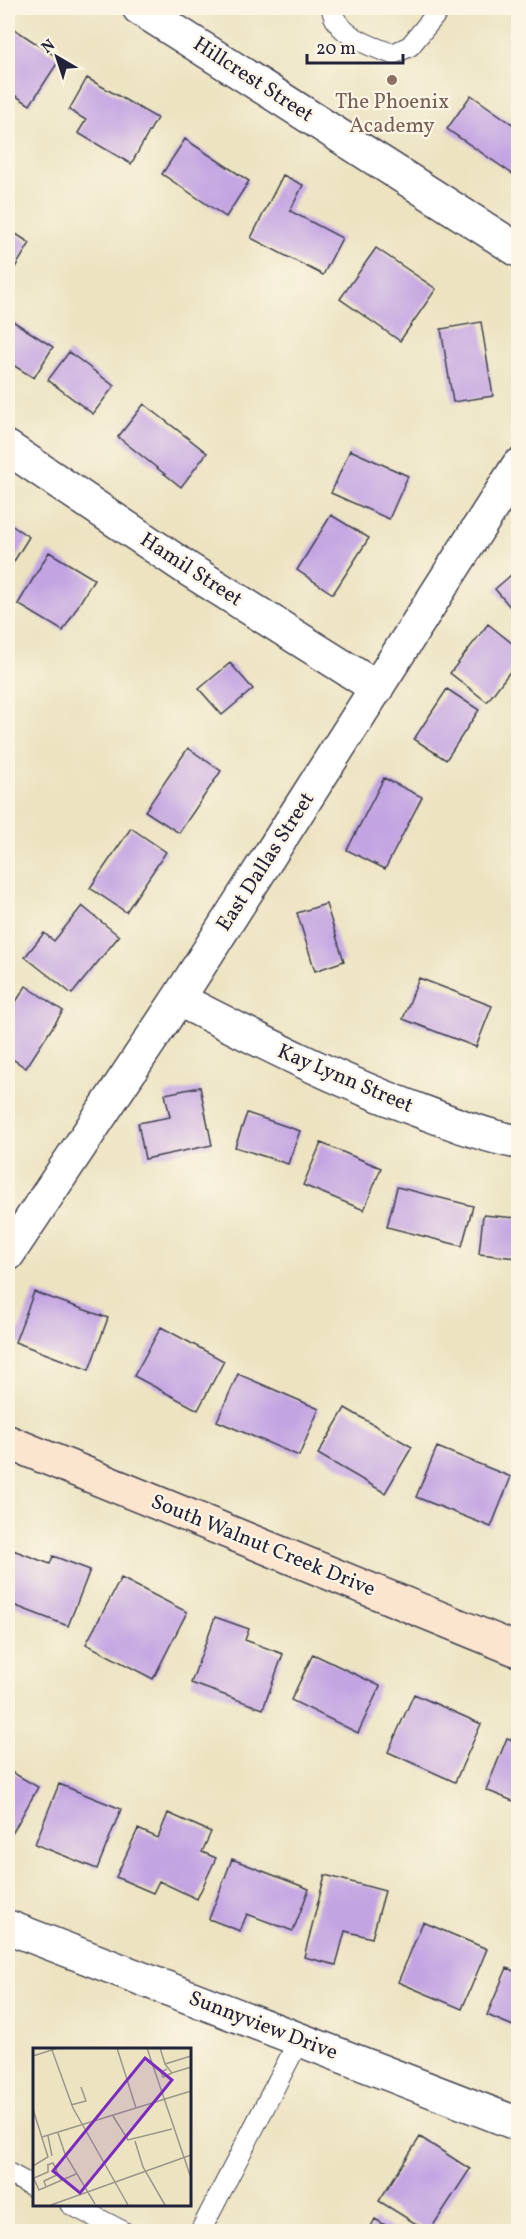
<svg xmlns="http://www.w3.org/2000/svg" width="526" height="2239" viewBox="0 0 526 2239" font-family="Vollkorn,serif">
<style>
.building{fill:#c2a4e2}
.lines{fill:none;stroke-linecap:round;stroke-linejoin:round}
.lane-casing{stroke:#403f4f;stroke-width:22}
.street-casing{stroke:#403f4f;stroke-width:36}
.secondary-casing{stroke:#403f4f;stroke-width:36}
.lane{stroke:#fff;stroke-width:20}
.street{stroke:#fff;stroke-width:33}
.secondary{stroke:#fce5cf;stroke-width:33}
.education-dot{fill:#8d6e63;stroke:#fcf5e5;stroke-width:2}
.labels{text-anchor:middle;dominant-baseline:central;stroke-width:4.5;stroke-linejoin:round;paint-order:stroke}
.street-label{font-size:21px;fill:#22223b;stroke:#fcf5e5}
.education-label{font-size:21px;fill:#785e54;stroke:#fcf5e5}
.inset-road{fill:none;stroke:#9b968b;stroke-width:1.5}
.view{fill:#7b2cbf;fill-opacity:0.15;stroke:#7b2cbf;stroke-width:3}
.inset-edge{fill:none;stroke:#22223b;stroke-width:3}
</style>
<rect width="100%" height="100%" fill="#fcf5e5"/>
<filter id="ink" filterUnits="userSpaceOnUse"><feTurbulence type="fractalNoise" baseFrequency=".0167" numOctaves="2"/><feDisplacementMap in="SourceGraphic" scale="12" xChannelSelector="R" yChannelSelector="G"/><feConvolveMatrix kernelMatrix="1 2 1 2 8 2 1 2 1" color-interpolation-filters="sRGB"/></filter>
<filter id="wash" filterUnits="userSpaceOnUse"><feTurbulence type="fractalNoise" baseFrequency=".008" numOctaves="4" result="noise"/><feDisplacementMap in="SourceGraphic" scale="24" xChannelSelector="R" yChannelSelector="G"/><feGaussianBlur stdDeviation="1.35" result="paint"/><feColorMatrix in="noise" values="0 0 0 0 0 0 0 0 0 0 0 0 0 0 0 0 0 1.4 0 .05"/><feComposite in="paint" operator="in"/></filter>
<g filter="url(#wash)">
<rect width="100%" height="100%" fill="#ece3c1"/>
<g id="blocks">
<!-- building -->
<path class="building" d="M 8,25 L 60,59 L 30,105 L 8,91 Z
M 87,78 L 157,118 L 131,164 L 78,133 L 86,120 L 69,110 Z
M 471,95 L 518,128 L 518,169 L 514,175 L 447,129 Z
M 185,139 L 249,181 L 226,217 L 162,174 Z
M 283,175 L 303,185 L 290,211 L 342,238 L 323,275 L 251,238 Z
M 8,229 L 30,243 L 8,279 Z
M 376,248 L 436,289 L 400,341 L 340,299 Z
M 8,318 L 53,347 L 34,378 L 8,362 Z
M 481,322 L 493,396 L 453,402 L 441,329 Z
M 69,352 L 114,386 L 93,414 L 48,380 Z
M 144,404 L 207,453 L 181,487 L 118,437 Z
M 350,450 L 408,476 L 389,519 L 331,493 Z
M 331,515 L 369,538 L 333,594 L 297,570 Z
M 8,523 L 29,537 L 8,571 Z
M 49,552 L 94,579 L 63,631 L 18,604 Z
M 518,569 L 518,616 L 495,589 Z
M 488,624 L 518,648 L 518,661 L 487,702 L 450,673 Z
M 230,663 L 253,689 L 222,715 L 199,689 Z
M 447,689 L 479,710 L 446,760 L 414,739 Z
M 188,748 L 221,771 L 179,833 L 145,811 Z
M 384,778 L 422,797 L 385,869 L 347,850 Z
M 131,828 L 166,852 L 126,912 L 90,888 Z
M 326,904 L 344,961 L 315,971 L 297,913 Z
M 82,906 L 119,936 L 72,994 L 25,957 L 44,933 L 54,941 Z
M 419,978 L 492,1006 L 476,1047 L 403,1019 Z
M 26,986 L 63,1011 L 26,1068 L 8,1056 L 8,1014 Z
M 200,1087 L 212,1145 L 145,1159 L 138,1123 L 170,1117 L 165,1094 Z
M 247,1113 L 300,1131 L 288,1164 L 235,1147 Z
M 321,1143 L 381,1168 L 364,1210 L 303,1185 Z
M 397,1187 L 473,1206 L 462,1246 L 387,1227 Z
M 483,1215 L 518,1218 L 518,1258 L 479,1254 Z
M 34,1292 L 108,1318 L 89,1370 L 15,1342 Z
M 161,1327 L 224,1361 L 198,1410 L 134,1376 Z
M 238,1374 L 319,1409 L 299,1456 L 217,1421 Z
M 345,1408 L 412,1447 L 385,1493 L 318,1454 Z
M 437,1447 L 511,1477 L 491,1527 L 416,1497 Z
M 13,1550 L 50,1564 L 53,1556 L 90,1570 L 68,1626 L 8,1603 L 8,1565 Z
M 121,1578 L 187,1612 L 153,1679 L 86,1644 Z
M 215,1617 L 249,1629 L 245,1640 L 283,1654 L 263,1709 L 191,1683 Z
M 313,1654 L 380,1686 L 358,1733 L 291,1700 Z
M 414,1694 L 481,1724 L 455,1782 L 388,1752 Z
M 507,1738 L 518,1742 L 518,1803 L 486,1790 Z
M 8,1770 L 38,1787 L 8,1841 Z
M 59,1784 L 121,1809 L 97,1869 L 35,1844 Z
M 168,1813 L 211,1832 L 202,1852 L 216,1858 L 197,1899 L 159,1881 L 153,1893 L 116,1877 L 138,1829 L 158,1838 Z
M 232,1859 L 309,1889 L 293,1931 L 247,1914 L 240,1931 L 209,1919 Z
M 325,1875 L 385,1891 L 372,1938 L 345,1931 L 336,1965 L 304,1957 Z
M 423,1922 L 487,1949 L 462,2009 L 398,1982 Z
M 507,1968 L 518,1973 L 518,2028 L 487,2015 Z
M 420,2137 L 470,2169 L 429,2232 L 379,2201 Z
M 375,2219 L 397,2232 L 368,2232 Z"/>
</g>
</g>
<g filter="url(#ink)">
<use href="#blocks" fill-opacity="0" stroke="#403f4f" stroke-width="1.5"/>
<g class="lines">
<defs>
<path id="lane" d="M 332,8 C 334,34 372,47 393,54 L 410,46 L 441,8
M 8,2173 L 34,2187
M 70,2204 L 124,2232
M 200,2232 L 299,2040"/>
<path id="street" d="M 139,8 L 518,250
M 8,448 L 188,569 L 377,688
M 178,999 C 258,1040 338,1081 423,1112 C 455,1124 485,1136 518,1142
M 8,1254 L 178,999 L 518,466
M 8,1927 L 518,2124"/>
<path id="secondary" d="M 8,1442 L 518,1650"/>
</defs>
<!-- lane casing -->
<use href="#lane" class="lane-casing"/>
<!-- street casing -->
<use href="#street" class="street-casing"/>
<!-- secondary casing -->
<use href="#secondary" class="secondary-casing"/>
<!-- lane -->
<use href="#lane" class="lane"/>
<!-- street -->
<use href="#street" class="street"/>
<!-- secondary -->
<use href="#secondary" class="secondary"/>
</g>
</g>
<!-- markers -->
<circle class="education-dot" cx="392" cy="80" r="6"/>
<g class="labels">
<!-- street labels -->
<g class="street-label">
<text transform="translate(253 80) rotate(33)">Hillcrest Street</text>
<text transform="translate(191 570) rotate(33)">Hamil Street</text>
<text transform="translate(266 862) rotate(-57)">East Dallas Street</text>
<text transform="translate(345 1079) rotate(23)">Kay Lynn Street</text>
<text transform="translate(263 1546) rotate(22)">South Walnut Creek Drive</text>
<text transform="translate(263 2026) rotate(21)">Sunnyview Drive</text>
</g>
<!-- education labels -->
<g class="education-label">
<text x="392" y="102">The Phoenix<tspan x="392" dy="24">Academy</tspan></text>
</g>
</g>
<!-- overview -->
<g transform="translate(33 2048)">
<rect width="158" height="158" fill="#ece3c1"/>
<path class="inset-road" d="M 84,0 L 103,60M 114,0 L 158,130M 127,0 L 132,16 L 158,8M 19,2 L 40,60 L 95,157M 0,8 L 25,0M 132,16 L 139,25 L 158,19M 134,21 L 128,24 L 130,29 L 139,25M 38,57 L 53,53 L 48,39M 0,61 L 15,109 L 0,118M 80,68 L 95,92 L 139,81M 25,85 L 32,106 L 62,156M 15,88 L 19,108M 9,89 L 158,43M 102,93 L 110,119 L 132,157M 14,117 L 20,115 L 28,132M 0,129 L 6,142 L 43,126M 1,130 L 15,124 L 15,117M 13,139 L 11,133 L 26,126M 18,157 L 158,107"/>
<path class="view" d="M 112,10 L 139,32 L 47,145 L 20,123 Z"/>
<rect width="158" height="158" class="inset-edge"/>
</g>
<!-- margin -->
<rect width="526" height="2239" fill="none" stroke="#fcf5e5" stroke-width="30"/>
<!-- north arrow -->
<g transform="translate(57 57) rotate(321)" stroke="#fcf5e5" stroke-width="4.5" paint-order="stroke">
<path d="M0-4.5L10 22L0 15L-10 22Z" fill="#22223b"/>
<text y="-9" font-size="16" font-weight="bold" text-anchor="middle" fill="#22223b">N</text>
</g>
<!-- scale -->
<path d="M307 54v9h96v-9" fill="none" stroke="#22223b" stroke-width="3"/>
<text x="316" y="54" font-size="18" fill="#22223b" stroke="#fcf5e5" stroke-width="4.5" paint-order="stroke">20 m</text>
</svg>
